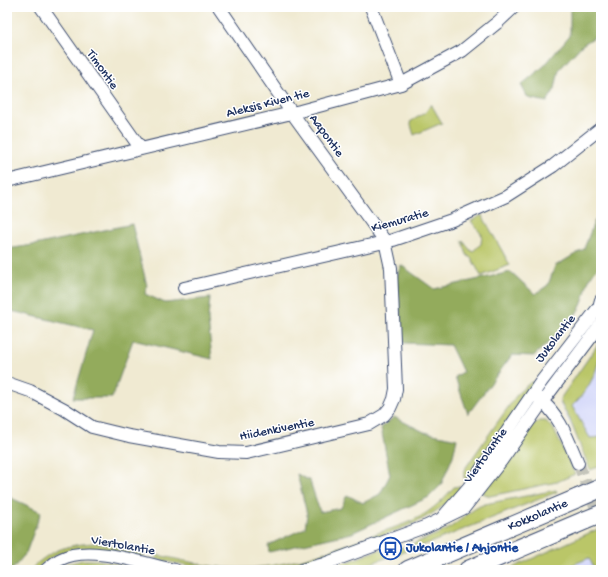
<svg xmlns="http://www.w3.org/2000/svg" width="608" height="577" viewBox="0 0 608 577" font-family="'Gochi Hand',sans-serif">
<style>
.built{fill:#d4d8f9}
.green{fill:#bac668;stroke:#6a7a63}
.forest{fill:#93ab5c;stroke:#576d5d}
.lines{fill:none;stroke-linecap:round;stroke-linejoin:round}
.minor-tunnel{stroke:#c5c5bb;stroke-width:12;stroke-dasharray:12 6;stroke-linecap:butt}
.minor-casing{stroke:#3b4b6f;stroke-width:14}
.highway-casing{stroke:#3b4b6f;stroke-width:20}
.minor{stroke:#fff;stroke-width:12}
.highway{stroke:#fff;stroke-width:18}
.highway-bridge-casing{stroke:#3b4b6f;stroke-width:20;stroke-linecap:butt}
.highway-bridge{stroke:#fff;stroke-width:18}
.labels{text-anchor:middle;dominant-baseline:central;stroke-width:3;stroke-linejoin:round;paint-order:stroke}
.street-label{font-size:13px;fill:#1b2f5e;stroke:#fff}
.transit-label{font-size:13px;font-weight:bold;fill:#164399;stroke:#fff;text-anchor:start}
</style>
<rect width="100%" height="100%" fill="#fff"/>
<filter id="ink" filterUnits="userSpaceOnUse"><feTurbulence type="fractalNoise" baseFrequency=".025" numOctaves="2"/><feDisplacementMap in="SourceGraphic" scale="8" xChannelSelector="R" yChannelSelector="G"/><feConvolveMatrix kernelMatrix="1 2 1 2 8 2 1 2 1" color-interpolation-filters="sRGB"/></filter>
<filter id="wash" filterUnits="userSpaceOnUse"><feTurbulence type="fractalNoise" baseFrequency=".012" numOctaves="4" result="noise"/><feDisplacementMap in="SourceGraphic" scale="16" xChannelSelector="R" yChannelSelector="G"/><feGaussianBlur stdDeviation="0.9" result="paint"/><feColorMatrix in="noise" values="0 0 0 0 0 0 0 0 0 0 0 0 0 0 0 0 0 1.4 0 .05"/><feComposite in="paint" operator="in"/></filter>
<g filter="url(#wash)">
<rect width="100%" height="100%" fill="#f0ead2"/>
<!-- built -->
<path class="built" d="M 601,339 L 601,453 L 588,458 L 560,404 L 560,399 Z
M 589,558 L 595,570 L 560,570 L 577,563 Z"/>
<!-- green -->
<path class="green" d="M 431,104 L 442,123 L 414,135 L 410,122 L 426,112 Z
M 482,215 L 510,265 L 481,276 L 472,259 L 467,255 L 462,240 L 472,252 L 481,244 L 482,235 L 471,221 Z
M 601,340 C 601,366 591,388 572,406 L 590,438 L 601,437 L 601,466 L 590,470 L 570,420 L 561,404 L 560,399 Z
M 531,382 L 535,383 L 468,481 L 464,478 L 464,470 L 518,393 Z
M 539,421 L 546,421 L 554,430 L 575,474 L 557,482 L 490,496 L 482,493 L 532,425 Z
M 459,486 L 462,489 C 436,517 407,527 371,540 C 338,552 305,566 270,570 C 231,574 193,567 156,559 L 157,555 C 182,560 207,567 232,568 C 281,570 327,552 372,535 C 389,529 408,524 423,515 C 436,507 444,498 454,487 Z
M 556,490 L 557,492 L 427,544 L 351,570 L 327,570 L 381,549 L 384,554 C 405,546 426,540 446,530 C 459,523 470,509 485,504 Z
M 598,529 L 601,536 L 601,570 L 595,570 L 589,558 L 560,570 L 507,570 Z
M 98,543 L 145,552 L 144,557 C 106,548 66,538 36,570 L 30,570 C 51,549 69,544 98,543 Z
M 82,560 L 97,560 L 143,570 L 57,570 L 64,565 Z"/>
<!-- forest -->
<path class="forest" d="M 570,7 L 601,7 L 601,33 L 582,45 L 559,70 L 555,89 L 547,102 L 528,98 L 521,85 L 544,66 L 570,35 Z
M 601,214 L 601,265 C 582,281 589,294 578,311 C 568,327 547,343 534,356 L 512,355 L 468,414 L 455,377 L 463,372 L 450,345 L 404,343 L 396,278 L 401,265 L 434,289 L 511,272 L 535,294 L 548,285 L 555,266 L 584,249 L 594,222 Z
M 132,224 L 147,286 L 145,294 L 165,303 L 210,298 L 208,319 L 212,359 L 133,340 L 112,398 L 73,398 L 93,330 L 7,310 L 7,249 L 39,244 Z
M 394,417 L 424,432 L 457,439 L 453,456 L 441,485 L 429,497 L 352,533 L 269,552 L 268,545 L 305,528 L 307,514 L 297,474 L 310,481 L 320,512 L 341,508 L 347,495 L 363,503 L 380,494 L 390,475 L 381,428 Z
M 7,496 L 41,512 L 26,553 L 12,570 L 7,570 Z"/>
</g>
<g filter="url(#ink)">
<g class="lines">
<!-- minor-tunnel -->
<path class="minor-tunnel" d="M 578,463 L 601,521"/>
<defs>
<path id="minor" d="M 41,7 L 141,149
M 371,7 L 401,84
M 7,181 L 300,111 L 401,84 L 462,51 L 498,22 L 514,7
M 184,288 L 393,240 L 452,220 L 506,196 L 553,166 L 601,128
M 7,383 L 30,391 L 64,409 L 92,427 L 129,436 L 219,452 L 246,453 L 369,424 L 384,415 L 390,408 L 394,399 L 396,389 L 391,268 L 385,241 L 292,113 L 219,7
M 537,397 C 559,413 568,439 578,463
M 443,517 L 469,487 L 541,382 L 599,307 L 601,300
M 46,570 C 51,566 56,561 61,559 C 90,544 144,564 175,570
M 301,570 L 324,564 L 427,526 L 464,508 L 501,461 L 543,401 L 601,324"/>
<g id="highway">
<path id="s1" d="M 408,570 L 578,498"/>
<path d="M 468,570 L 586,520"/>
</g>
</defs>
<!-- minor casing -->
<use href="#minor" class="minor-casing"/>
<!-- highway casing -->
<use href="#highway" class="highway-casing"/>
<!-- minor -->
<use href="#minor" class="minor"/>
<!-- highway -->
<use href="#highway" class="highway"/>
<defs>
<path id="highway-bridge" d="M 578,498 L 601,488
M 586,520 L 601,514"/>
</defs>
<!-- highway-bridge casing -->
<use href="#highway-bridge" class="highway-bridge-casing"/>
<!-- highway-bridge -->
<use href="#highway-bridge" class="highway-bridge"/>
</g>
</g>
<!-- icons -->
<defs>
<symbol id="bus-ring" viewBox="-11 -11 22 22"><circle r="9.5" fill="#fff" stroke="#1a4fb4" stroke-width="1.5"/><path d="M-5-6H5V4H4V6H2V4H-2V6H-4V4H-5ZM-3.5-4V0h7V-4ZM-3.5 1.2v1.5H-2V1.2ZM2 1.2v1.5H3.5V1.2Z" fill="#1a4fb4"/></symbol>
</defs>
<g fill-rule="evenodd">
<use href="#bus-ring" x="378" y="536" width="25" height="25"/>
</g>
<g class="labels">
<!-- street labels -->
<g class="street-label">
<text transform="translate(102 70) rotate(55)">Timontie</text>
<text transform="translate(268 104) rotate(-14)">Aleksis Kiven tie</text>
<text transform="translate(326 136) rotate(54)">Aapontie</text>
<text transform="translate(400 221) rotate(-16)">Kiemuratie</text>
<text transform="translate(556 339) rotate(-52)">Jukolantie</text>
<text transform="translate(277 430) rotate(-11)">Hiidenkiventie</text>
<text transform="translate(486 456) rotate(-54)">Viertolantie</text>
<text stroke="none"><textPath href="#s1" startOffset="141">Kokkolantie</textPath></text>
<text transform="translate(123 546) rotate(10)">Viertolantie</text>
</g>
<!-- transit labels -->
<g class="transit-label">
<text x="406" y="548">Jukolantie / Ahjontie</text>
</g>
</g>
<!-- margin -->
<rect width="608" height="577" fill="none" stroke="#fff" stroke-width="24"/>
</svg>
